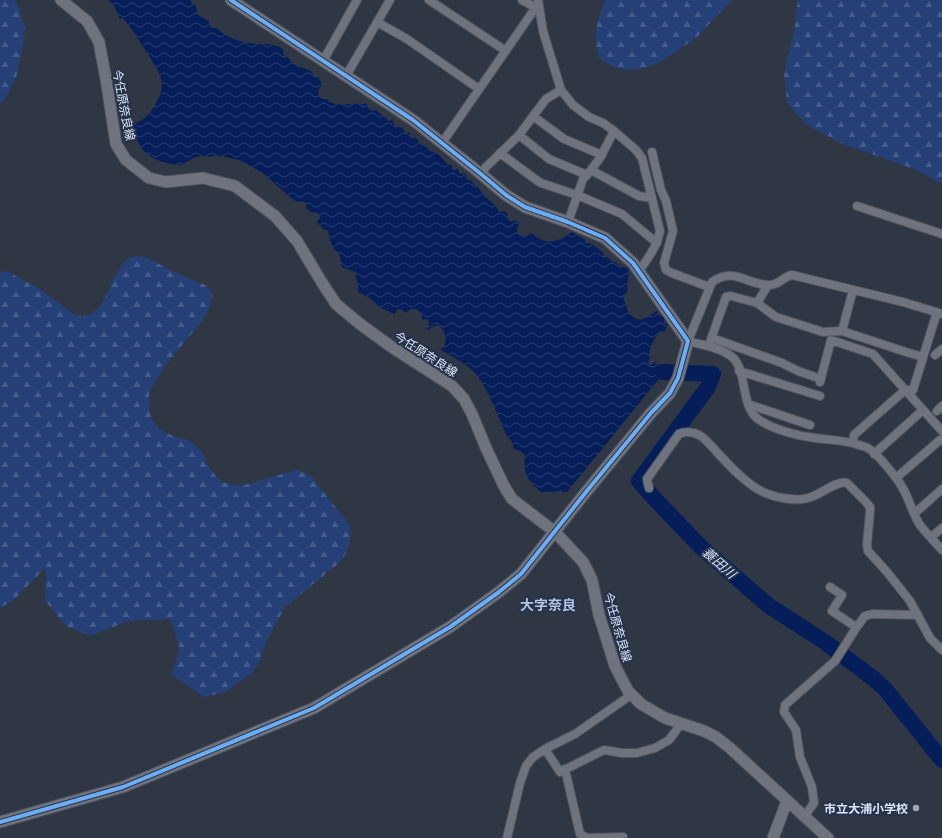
<svg xmlns="http://www.w3.org/2000/svg" width="942" height="838" viewBox="0 0 942 838" font-family="'IBM Plex Serif','Noto Sans JP',serif">
<style>
.forest{fill:url(#forest-firs)}
.water{fill:url(#water-waves)}
.lines{fill:none;stroke-linecap:round;stroke-linejoin:round}
.river{stroke:#051d59;stroke-width:16}
.street-casing{stroke:#4c525e;stroke-width:10}
.secondary-casing{stroke:#4c525e;stroke-width:13}
.street{stroke:#6e737e;stroke-width:8}
.secondary{stroke:#6e737e;stroke-width:11}
.cycleway-casing{stroke:#27334c;stroke-width:6}
.cycleway{stroke:#6dadf4;stroke-width:4}
.poi-dot{fill:#a0a8b7;stroke:#27334c;stroke-width:1.5}
.labels{text-anchor:middle;dominant-baseline:central;stroke-width:4;stroke-linejoin:round;paint-order:stroke}
.street-label{font-size:12px;fill:#dde5f5;stroke:#27334c}
.poi-label{font-size:12px;font-weight:bold;fill:#dde5f5;stroke:#27334c;text-anchor:end}
.water-label{font-size:13px;font-style:italic;fill:#d7e2f6;stroke:#27334c}
.quarter-label{font-size:14px;font-weight:bold;fill:#b2c2e1;stroke:#27334c}
</style>
<defs>
<pattern id="forest-firs" width="22" height="20" patternUnits="userSpaceOnUse"><rect width="22" height="20" fill="#253f77"/><path d="M5 1l3.5 6h-7zM16 11l3.5 6h-7z" fill="#445b8b"/></pattern>
<pattern id="water-waves" width="16" height="10" patternUnits="userSpaceOnUse"><rect width="16" height="10" fill="#051d59"/><path d="M0 5q4-4 8 0t8 0" fill="none" stroke="#293e71"/></pattern>
</defs>
<rect width="100%" height="100%" fill="#2f3644"/>
<!-- forest -->
<path class="forest" d="M 0,0 L 14,0 L 18,6 L 25,27 L 24,39 L 17,75 L 7,95 L 0,105 Z
M 605,0 L 732,0 L 695,39 L 658,63 L 640,69 L 625,70 L 611,66 L 599,58 L 595,38 L 598,19 Z
M 798,0 L 942,0 L 942,184 L 917,170 L 843,144 L 805,124 L 787,102 L 784,74 L 794,31 Z
M 137,256 L 145,257 L 154,261 L 172,271 L 205,285 L 212,292 L 212,297 L 210,305 L 203,320 L 164,367 L 149,392 L 149,401 L 150,413 L 153,421 L 159,429 L 175,437 L 188,440 L 201,450 L 209,467 L 218,479 L 226,483 L 236,485 L 250,484 L 264,479 L 297,470 L 310,475 L 349,524 C 353,538 349,552 339,563 L 285,607 L 266,642 L 260,660 L 253,672 L 226,692 L 204,697 L 171,674 L 180,649 L 170,619 L 128,621 L 90,636 L 66,626 L 45,601 L 46,567 L 14,600 L 0,608 L 0,272 L 7,271 L 40,289 L 75,315 L 82,317 L 91,314 L 99,308 L 109,290 L 114,277 L 123,264 L 128,258 Z"/>
<!-- water -->
<path class="water" d="M 109,0 L 191,0 L 191,2 L 192,5 L 195,5 C 197,9 197,12 199,16 C 204,17 209,20 210,26 L 213,28 L 216,28 C 225,36 238,42 250,43 C 261,45 275,42 284,50 L 283,53 L 285,57 L 288,57 L 293,64 L 311,71 L 315,77 L 318,76 L 322,85 C 318,89 318,92 319,97 L 323,99 L 328,99 L 329,102 L 342,105 L 358,103 L 361,104 L 367,104 L 368,108 L 372,111 L 376,110 L 389,121 L 392,119 L 395,126 L 402,128 L 406,134 L 409,132 L 410,136 L 413,138 L 416,138 L 421,145 L 424,144 L 427,147 L 429,151 C 437,151 443,159 448,165 L 451,164 L 452,168 L 453,170 L 458,169 L 459,173 L 461,174 L 466,173 L 466,179 L 472,181 L 473,184 L 479,188 L 484,196 L 495,205 L 497,209 L 500,212 L 504,211 L 508,214 L 507,216 L 508,220 L 512,222 L 514,220 L 520,224 L 517,227 L 517,230 L 518,234 L 523,236 L 528,235 L 530,232 C 534,235 539,239 544,241 C 554,243 565,238 572,232 L 585,240 L 585,243 L 590,243 L 603,252 L 604,256 L 606,257 L 609,258 L 612,262 L 616,262 L 618,265 L 629,269 L 627,292 L 623,297 C 627,308 630,324 646,318 C 649,317 653,313 657,311 L 660,316 L 665,316 L 664,323 L 668,324 L 666,329 L 664,332 L 661,331 C 655,337 650,346 649,355 C 649,356 650,357 650,358 C 649,360 648,362 649,365 L 651,365 L 655,362 L 666,370 L 677,368 L 674,375 L 662,375 L 567,492 L 562,492 L 561,490 C 553,494 548,490 541,492 C 534,486 525,478 525,468 C 524,464 525,460 525,455 L 520,451 L 513,449 C 514,443 511,440 507,436 C 498,417 487,384 472,370 C 463,362 451,356 441,350 C 442,348 444,346 445,344 C 447,337 444,329 438,325 L 432,327 L 429,330 L 426,329 L 429,326 L 429,322 L 427,319 L 422,320 C 423,314 420,312 416,309 L 410,309 L 406,313 L 402,310 L 398,309 L 394,314 L 379,307 L 370,298 L 358,292 L 358,286 L 355,272 L 350,270 L 342,267 L 339,253 L 333,248 L 329,237 L 328,230 L 324,230 L 317,222 L 320,218 L 319,214 L 315,212 L 312,213 L 306,208 L 307,205 L 304,201 L 298,202 L 291,198 L 263,173 L 239,160 L 216,155 L 210,157 L 203,156 L 196,157 L 181,165 L 172,164 L 162,162 L 153,158 L 143,150 L 136,138 L 133,124 C 143,121 149,115 154,107 C 159,98 164,88 161,78 C 160,73 156,68 154,64 C 144,48 135,33 123,18 L 120,19 L 114,6 Z"/>
<g class="lines">
<!-- river -->
<path class="river" d="M 663,372 L 713,374 L 708,387 L 639,481 L 653,497 L 701,547 L 769,606 L 825,642 L 874,679 L 885,689 L 942,760"/>
<defs>
<path id="street" d="M 429,0 L 506,51
M 522,0 L 536,8
M 538,0 L 543,31 L 561,90 L 573,105 L 589,117 L 603,123 L 614,131 L 600,158 L 591,170 L 583,179 L 568,222
M 377,22 L 407,39 L 479,89
M 323,61 L 357,0
M 346,76 L 390,0
M 533,116 L 564,139 L 602,155
M 614,131 L 636,150 L 642,158 L 660,231 C 657,247 648,258 639,271
M 519,135 L 549,159 L 587,175
M 442,143 L 538,4
M 652,152 L 661,190 L 666,201 L 673,231 L 664,263 L 666,270 L 672,273 L 709,287
M 500,153 L 535,179 L 541,183 L 577,195 L 622,214 L 657,243
M 591,170 L 639,196 L 652,198
M 481,174 L 486,167 L 519,135 L 546,99 L 561,90
M 857,206 L 942,234
M 757,303 L 776,317 L 823,332 L 842,331 L 906,352 L 923,357
M 942,314 L 903,302 L 792,275 C 784,276 779,285 770,285 C 748,286 735,266 712,282 L 688,341 C 702,345 719,347 731,356 C 748,369 740,406 758,419 C 772,429 797,436 815,438 C 830,440 845,440 859,445 C 862,446 866,447 868,448 C 877,453 897,478 902,487 C 909,498 913,515 920,525 C 927,534 935,542 942,550
M 842,331 L 853,290
M 712,338 L 782,363 L 798,371 L 821,379
M 710,342 L 726,297 L 731,296 L 757,303 L 768,285
M 935,355 L 942,349
M 739,371 L 820,396
M 820,382 L 831,340 L 873,354 L 942,431
M 748,404 L 810,425
M 937,411 L 942,406
M 853,442 L 854,435 L 905,390 L 913,390 L 937,312
M 874,454 L 923,410
M 896,478 L 940,440
M 649,488 L 647,479 L 679,434 C 685,431 693,432 699,435 C 705,438 710,445 715,450 C 728,464 744,482 761,491 C 773,497 795,502 808,498 C 819,496 838,479 847,483 L 865,501 L 870,507 L 870,512 L 867,544 L 868,551 L 887,572 L 910,601 L 930,638 L 942,650
M 915,513 L 942,489
M 931,537 L 942,528
M 830,587 L 842,595 L 832,611 L 856,627
M 545,749 L 575,734 L 631,695
M 565,769 L 580,834 L 587,838 L 623,837
M 804,817 L 814,803 L 812,787 L 800,757 L 796,730 L 784,712 L 785,705 L 835,661 L 856,628 L 865,616 L 872,614 L 918,615
M 507,838 L 520,783 L 526,766 L 533,757 L 545,749 L 560,772 L 604,750 L 622,753 L 637,753 L 655,748 L 669,740 L 678,728 L 681,723"/>
<path id="secondary" d="M 61,0 L 87,21 L 99,42 L 106,79 L 116,144 L 126,160 L 149,178 L 166,182 L 203,178 L 235,186 L 275,216 L 297,241 L 321,281 L 336,304 L 360,324 L 393,348 L 452,386 L 464,399 L 472,414 L 486,448 L 504,486 L 512,499 L 555,532 L 583,562 L 592,580 L 599,615 L 615,666 L 628,691 L 641,704 L 665,718 L 704,731 L 716,737 L 730,748 L 828,838
M 0,822 L 123,787 L 314,708 L 450,627 L 499,592 L 521,574 L 586,492 L 651,413 L 670,393 L 678,378 L 688,341 L 633,263 L 605,238 L 568,222 L 525,207 L 506,195 L 481,174 L 413,120 L 231,0
M 773,838 L 787,801"/>
</defs>
<!-- street casing -->
<use href="#street" class="street-casing"/>
<!-- secondary casing -->
<use href="#secondary" class="secondary-casing"/>
<!-- street -->
<use href="#street" class="street"/>
<!-- secondary -->
<use href="#secondary" class="secondary"/>
<defs>
<path id="cycleway" d="M 0,822 L 123,787 L 314,708 L 450,627 L 499,592 L 521,574 L 586,492 L 651,413 L 670,393 L 678,378 L 688,341 L 633,263 L 605,238 L 568,222 L 525,207 L 506,195 L 481,174 L 413,120 L 231,0"/>
</defs>
<!-- cycleway casing -->
<use href="#cycleway" class="cycleway-casing"/>
<!-- cycleway -->
<use href="#cycleway" class="cycleway"/>
</g>
<!-- markers -->
<circle class="poi-dot" cx="916" cy="808" r="4"/>
<g class="labels">
<!-- street labels -->
<g class="street-label">
<text transform="translate(124 105) rotate(79)">今任原奈良線</text>
<text transform="translate(426 354) rotate(33)">今任原奈良線</text>
<text transform="translate(618 627) rotate(74)">今任原奈良線</text>
</g>
<!-- poi labels -->
<g class="poi-label">
<text x="908" y="808">市立大浦小学校</text>
</g>
<!-- water labels -->
<g class="water-label">
<text transform="translate(719 563) rotate(41)">蓑田川</text>
</g>
<!-- quarter labels -->
<g class="quarter-label">
<text x="548" y="605">大字奈良</text>
</g>
</g>
</svg>
